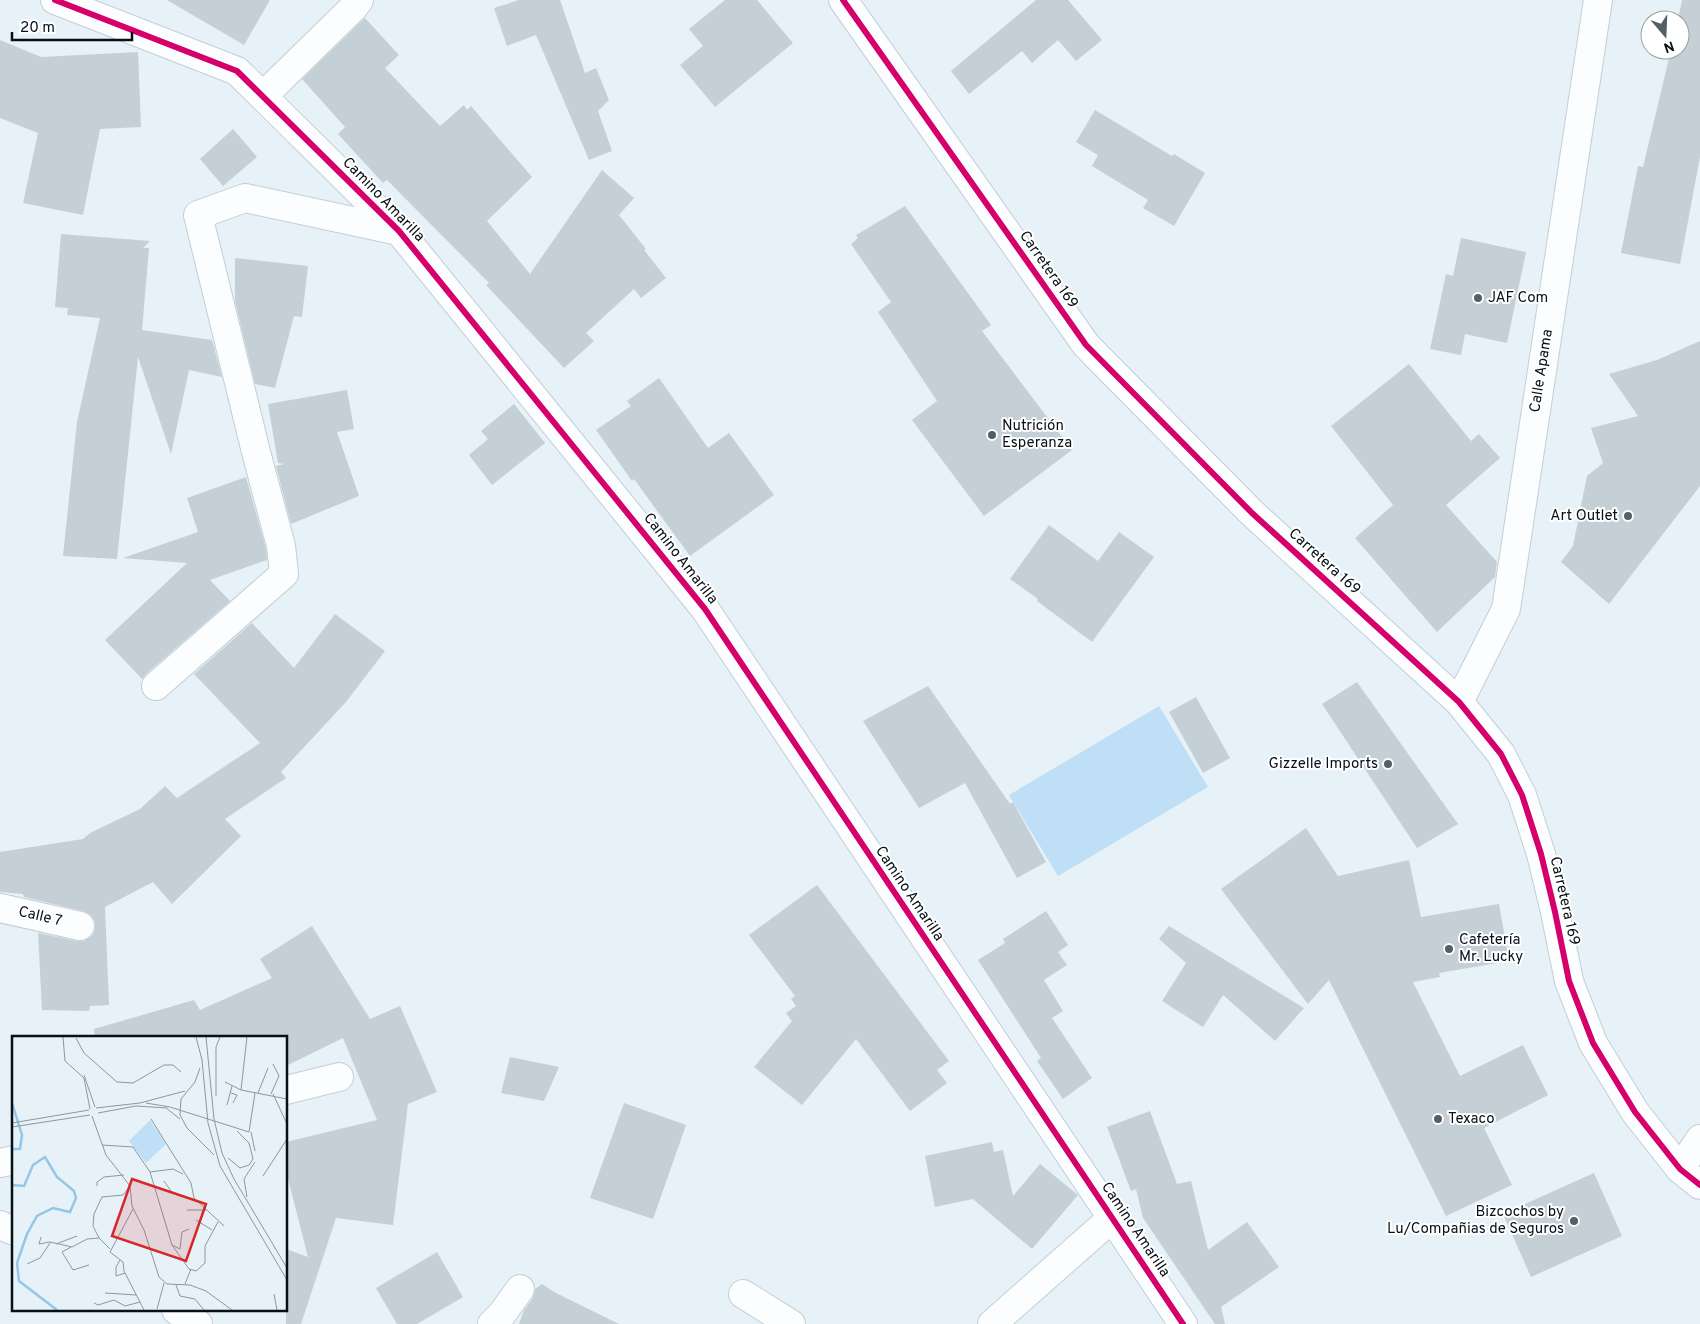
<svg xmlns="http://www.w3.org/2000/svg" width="1700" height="1324" viewBox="0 0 1700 1324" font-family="Overpass,sans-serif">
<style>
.green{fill:#bedff6}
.building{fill:#c5cfd6}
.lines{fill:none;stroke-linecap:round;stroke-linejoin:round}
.street-casing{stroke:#c4ced5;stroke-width:30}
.secondary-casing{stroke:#c4ced5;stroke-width:30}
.street{stroke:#fbfdfe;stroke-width:28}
.secondary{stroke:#fbfdfe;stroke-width:28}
.cycleway-casing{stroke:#fff;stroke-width:9}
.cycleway{stroke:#d6006c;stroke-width:6}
.poi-dot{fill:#555f66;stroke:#fff;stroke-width:2}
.labels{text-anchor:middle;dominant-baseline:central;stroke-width:4;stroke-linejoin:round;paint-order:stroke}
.street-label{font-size:15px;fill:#061017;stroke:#fff}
.poi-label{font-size:15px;fill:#061017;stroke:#fff;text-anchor:start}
.inset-river{fill:none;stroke:#94c6e7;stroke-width:2.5}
.inset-road{fill:none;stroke:#8d979e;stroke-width:1}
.view{fill:#d62828;fill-opacity:0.15;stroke:#d62828;stroke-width:2.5}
.inset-edge{fill:none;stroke:#061017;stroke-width:2.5}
</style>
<rect width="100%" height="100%" fill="#e7f1f8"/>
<!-- green -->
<path class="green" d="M 1159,706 L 1208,787 L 1058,876 L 1009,795 Z"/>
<!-- building -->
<path class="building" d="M 167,0 L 270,0 L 244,45 Z
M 519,0 L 560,0 L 585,73 L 596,68 L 609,100 L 598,111 L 612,151 L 589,160 L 536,35 L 507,46 L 494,8 Z
M 725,0 L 757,0 L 793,43 L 715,107 L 680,65 L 703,46 L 689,29 Z
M 1036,0 L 1068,0 L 1102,40 L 1076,61 L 1058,40 L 1032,63 L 1022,51 L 969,94 L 951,71 Z
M 1682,0 L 1700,0 L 1700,157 L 1680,264 L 1621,253 L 1638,166 L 1643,167 L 1671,50 L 1680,50 L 1680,20 L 1678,20 Z
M 365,18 L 399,55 L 385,68 L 440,126 L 464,105 L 467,110 L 471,106 L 532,177 L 487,221 L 530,274 L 602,170 L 634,198 L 619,215 L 646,249 L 644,250 L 666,278 L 641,298 L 634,289 L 586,333 L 594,341 L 564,368 L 486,285 L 489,283 L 387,180 L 383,183 L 338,134 L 345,127 L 302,79 Z
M 0,40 L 41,57 L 138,52 L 141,127 L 100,129 L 83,215 L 23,203 L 38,133 L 0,118 Z
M 1095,110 L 1172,156 L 1174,154 L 1205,173 L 1174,226 L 1143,208 L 1148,200 L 1092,166 L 1098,155 L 1076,142 Z
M 233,129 L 257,157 L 223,186 L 200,159 Z
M 905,206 L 991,325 L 982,331 L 1072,450 L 984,516 L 912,420 L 937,401 L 878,312 L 891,302 L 851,244 L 858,238 L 856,235 Z
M 61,234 L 150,241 L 143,248 L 149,248 L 142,330 L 212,340 L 222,377 L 189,370 L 171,454 L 138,357 L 117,559 L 63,556 L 77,422 L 100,318 L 67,315 L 68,308 L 55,307 Z
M 1461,238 L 1526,252 L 1507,343 L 1465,334 L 1461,355 L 1430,349 L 1446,274 L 1453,276 Z
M 235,258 L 308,266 L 302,317 L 294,316 L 275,388 L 255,384 L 235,301 Z
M 1700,341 L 1700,486 L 1609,604 L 1561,562 L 1573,546 L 1587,476 L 1603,463 L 1591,428 L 1638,416 L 1609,374 L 1657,360 Z
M 1409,364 L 1471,441 L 1479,434 L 1500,458 L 1446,505 L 1497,562 L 1495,577 L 1437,632 L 1355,538 L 1393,505 L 1331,426 Z
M 659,378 L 708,448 L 729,433 L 774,495 L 690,556 L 634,479 L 632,481 L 596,430 L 631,406 L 627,401 Z
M 347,390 L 354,429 L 337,432 L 359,496 L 291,524 L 276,466 L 284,464 L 278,463 L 268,404 Z
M 514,404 L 545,443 L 492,485 L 469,455 L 488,439 L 481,431 Z
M 246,477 L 266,549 L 267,560 L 210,580 L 230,601 L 146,674 L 142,679 L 105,640 L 187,563 L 123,558 L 198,532 L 187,498 Z
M 1049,525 L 1098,561 L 1119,532 L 1154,557 L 1092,642 L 1037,601 L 1038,599 L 1010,579 Z
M 335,614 L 385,651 L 346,702 L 281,772 L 286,778 L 225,819 L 241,836 L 172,904 L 153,882 L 105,907 L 109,1005 L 90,1006 L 89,1011 L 42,1010 L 38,933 L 77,941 L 84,941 L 92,936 L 95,930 L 95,922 L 91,915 L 83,911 L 24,897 L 23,894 L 0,892 L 0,852 L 83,839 L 90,833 L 140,809 L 165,786 L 177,798 L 260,743 L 194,674 L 252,623 L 294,668 Z
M 1357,682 L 1458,824 L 1417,848 L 1322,704 Z
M 928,686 L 1010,804 L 1013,802 L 1046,862 L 1017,878 L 965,783 L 919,808 L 863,721 Z
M 1196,697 L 1230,758 L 1203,773 L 1169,712 Z
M 1306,828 L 1338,876 L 1409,860 L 1421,917 L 1499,904 L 1509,961 L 1439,973 L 1440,977 L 1413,982 L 1460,1076 L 1523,1045 L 1548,1095 L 1484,1128 L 1512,1185 L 1446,1216 L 1329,980 L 1308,1004 L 1221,889 Z
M 817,885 L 949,1061 L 937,1070 L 947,1083 L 910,1111 L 856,1039 L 802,1105 L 754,1067 L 792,1021 L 786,1013 L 796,1006 L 791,999 L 795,996 L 749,935 Z
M 1046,911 L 1068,945 L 1058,952 L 1067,965 L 1044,980 L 1063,1011 L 1052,1018 L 1092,1078 L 1063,1099 L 1037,1061 L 1041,1058 L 978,960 L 1005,943 L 1003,939 Z
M 312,926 L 370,1019 L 400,1006 L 437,1092 L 408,1104 L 393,1225 L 336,1218 L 301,1324 L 286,1324 L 286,1249 L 308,1257 L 286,1171 L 286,1142 L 377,1120 L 343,1038 L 286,1066 L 286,1038 L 95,1038 L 94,1029 L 194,1000 L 200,1010 L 272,978 L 260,959 Z
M 1169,926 L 1304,1008 L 1275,1041 L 1223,995 L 1203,1027 L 1162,1001 L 1186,963 L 1159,939 Z
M 510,1057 L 559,1067 L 544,1101 L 501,1093 Z
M 624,1103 L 686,1125 L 653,1219 L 590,1198 Z
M 1150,1111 L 1177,1184 L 1191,1181 L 1208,1250 L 1247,1222 L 1279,1267 L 1221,1307 L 1225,1324 L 1215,1324 L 1143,1218 L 1136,1189 L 1131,1191 L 1107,1127 Z
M 992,1142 L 994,1152 L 1003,1150 L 1013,1196 L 1040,1164 L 1078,1195 L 1032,1249 L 973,1199 L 935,1207 L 925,1156 Z
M 1594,1173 L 1622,1236 L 1531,1277 L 1503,1214 Z
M 437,1252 L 463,1297 L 417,1324 L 397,1324 L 376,1288 Z
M 542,1284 L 556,1293 L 619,1324 L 519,1324 L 524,1310 L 533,1298 L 535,1289 Z"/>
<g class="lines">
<defs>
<path id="street" d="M 55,0 L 237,71 L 399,231 L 705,609 L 1183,1324
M 263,96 L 353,8 L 359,0
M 156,686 L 284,574 L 281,546 L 256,452 L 198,215 L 245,198 L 399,231
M 1459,702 L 1506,609 L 1598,0
M 0,908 L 80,926
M 286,1090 L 339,1077
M 0,1163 L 14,1160
M 1680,1169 L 1700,1139
M 0,1225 L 14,1231
M 743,1294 L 791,1324
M 176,1310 L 198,1324
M 492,1324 L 502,1314 L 520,1289
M 992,1324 L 1112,1218"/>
<path id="secondary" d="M 843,0 L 1086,345 L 1252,513 L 1459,702 L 1501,754 L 1522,795 L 1541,854 L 1555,912 L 1569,981 L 1593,1043 L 1635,1112 L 1680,1169 L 1700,1185"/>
</defs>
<!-- street casing -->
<use href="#street" class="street-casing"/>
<!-- secondary casing -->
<use href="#secondary" class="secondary-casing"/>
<!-- street -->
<use href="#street" class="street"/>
<!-- secondary -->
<use href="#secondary" class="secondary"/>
<defs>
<path id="cycleway" d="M 55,0 L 237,71 L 399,231 L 705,609 L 1183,1324
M 843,0 L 1086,345 L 1252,513 L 1459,702 L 1501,754 L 1522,795 L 1541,854 L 1555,912 L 1569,981 L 1593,1043 L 1635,1112 L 1680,1169 L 1700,1185"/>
</defs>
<!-- cycleway casing -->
<use href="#cycleway" class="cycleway-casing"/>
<!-- cycleway -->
<use href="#cycleway" class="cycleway"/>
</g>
<!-- markers -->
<g class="poi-dot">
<circle cx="1478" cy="298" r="5"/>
<circle cx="992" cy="435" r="5"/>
<circle cx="1628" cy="516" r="5"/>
<circle cx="1388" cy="764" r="5"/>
<circle cx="1449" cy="949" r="5"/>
<circle cx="1438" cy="1119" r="5"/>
<circle cx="1574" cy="1221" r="5"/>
</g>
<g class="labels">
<!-- street labels -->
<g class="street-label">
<text transform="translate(383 200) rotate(46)">Camino Amarilla</text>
<text transform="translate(1048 270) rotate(55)">Carretera 169</text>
<text transform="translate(1542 371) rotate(-81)">Calle Apama</text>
<text transform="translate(680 559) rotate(52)">Camino Amarilla</text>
<text transform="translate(1324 562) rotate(42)">Carretera 169</text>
<text transform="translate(909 894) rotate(56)">Camino Amarilla</text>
<text transform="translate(1564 901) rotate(77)">Carretera 169</text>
<text transform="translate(40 917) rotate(13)">Calle 7</text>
<text transform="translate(1135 1230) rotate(56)">Camino Amarilla</text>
</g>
<!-- poi labels -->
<g class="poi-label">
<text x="1488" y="298">JAF Com</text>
<text x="1002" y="426">Nutrición<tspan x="1002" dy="17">Esperanza</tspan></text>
<text x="1618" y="516" text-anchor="end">Art Outlet</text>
<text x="1378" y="764" text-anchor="end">Gizzelle Imports</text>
<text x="1459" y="940">Cafetería<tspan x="1459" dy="17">Mr. Lucky</tspan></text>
<text x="1448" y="1119">Texaco</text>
<text x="1564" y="1212" text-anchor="end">Bizcochos by<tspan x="1564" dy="17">Lu/Compañias de Seguros</tspan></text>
</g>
</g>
<!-- overview -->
<g transform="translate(12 1036)">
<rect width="275" height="275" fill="#e7f1f8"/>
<path d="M 138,84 L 154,108 L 134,127 L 117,105 Z" fill="#bedff6"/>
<path class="inset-river" d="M 0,67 L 10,99 L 8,113 L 0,113M 0,149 L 12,150 L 21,129 L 33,121 L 45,141 L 62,155 L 64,162 L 58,176 L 41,172 L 25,180 L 15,198 L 5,227 L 7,245 L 45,274"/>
<path class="inset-road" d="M 51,1 L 53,25 L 72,42 L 78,73M 184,1 L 190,24 L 196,87 L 208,130 L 275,244M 194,1 L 202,83 L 210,117 L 222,143 L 275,232M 64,2 L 72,17 L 105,46 L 121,47 L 152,29 L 161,29 L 169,36M 188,32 L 183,46 L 169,63 L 168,79 L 175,92 L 202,119M 72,39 L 83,71M 213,46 L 229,54 L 275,63M 229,54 L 235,1M 219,57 L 225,59 L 221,67M 246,57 L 256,32M 259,58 L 267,40 L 261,28M 261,58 L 275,88M 204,60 L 204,11 L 208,1M 128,67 L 173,55M 134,67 L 158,71 L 237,96M 215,69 L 220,50M 84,72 L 128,67M 154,72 L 168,83M 86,77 L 124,70 L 155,72M 80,80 L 94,119 L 118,150 L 120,170 L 132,194 L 147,241 L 155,248 L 178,249 L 194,255 L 220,274M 139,83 L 179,147 L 182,162 L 212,190M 0,87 L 77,74M 0,91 L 78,79M 237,96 L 243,57M 239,96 L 243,115M 90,109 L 121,111 L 138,136 L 160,209 L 177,233 L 184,235 L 193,227 L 193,210 L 206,186M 216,122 L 228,132 L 237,129 L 241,123 L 237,107 L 225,95M 138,136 L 161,133 L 171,138M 251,140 L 275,103M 152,145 L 161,158M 85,150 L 85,146 L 92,141 L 112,139M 235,161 L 232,143 L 243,126M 121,173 L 98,216 L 111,226 L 112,235 L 132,274M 175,174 L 194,174M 184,184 L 200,194M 29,201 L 27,208 L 38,206 L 60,211 L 75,203 L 87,202M 44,208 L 65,200M 160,209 L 168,213 L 170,196 L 177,193M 59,211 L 50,216 L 61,234 L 77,229M 98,213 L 87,202 L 81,190 L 82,178 L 90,161 L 111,159 L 118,150M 108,224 L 104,231 L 104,240 L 113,237M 15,228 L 28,222 L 38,207M 173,248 L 179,233M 164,249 L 168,260 L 183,263 L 192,274M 93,257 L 124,259M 262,258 L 265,274M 82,267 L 86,269 L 102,264 L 113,270 L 128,266M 145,273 L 152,247"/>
<path class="view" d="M 120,143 L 194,168 L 174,225 L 100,200 Z"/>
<rect width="275" height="275" class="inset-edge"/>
</g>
<!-- north arrow -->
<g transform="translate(1665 35) rotate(161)"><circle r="24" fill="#ffffff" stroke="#9b9fa2"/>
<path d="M0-4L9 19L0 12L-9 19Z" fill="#555f66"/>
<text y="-8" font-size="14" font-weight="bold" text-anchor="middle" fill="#061017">N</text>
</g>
<!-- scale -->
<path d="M12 32v8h120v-8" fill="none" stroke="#061017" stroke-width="2.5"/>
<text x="20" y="32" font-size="15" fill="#061017" stroke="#ffffff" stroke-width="4" paint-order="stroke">20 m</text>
</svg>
